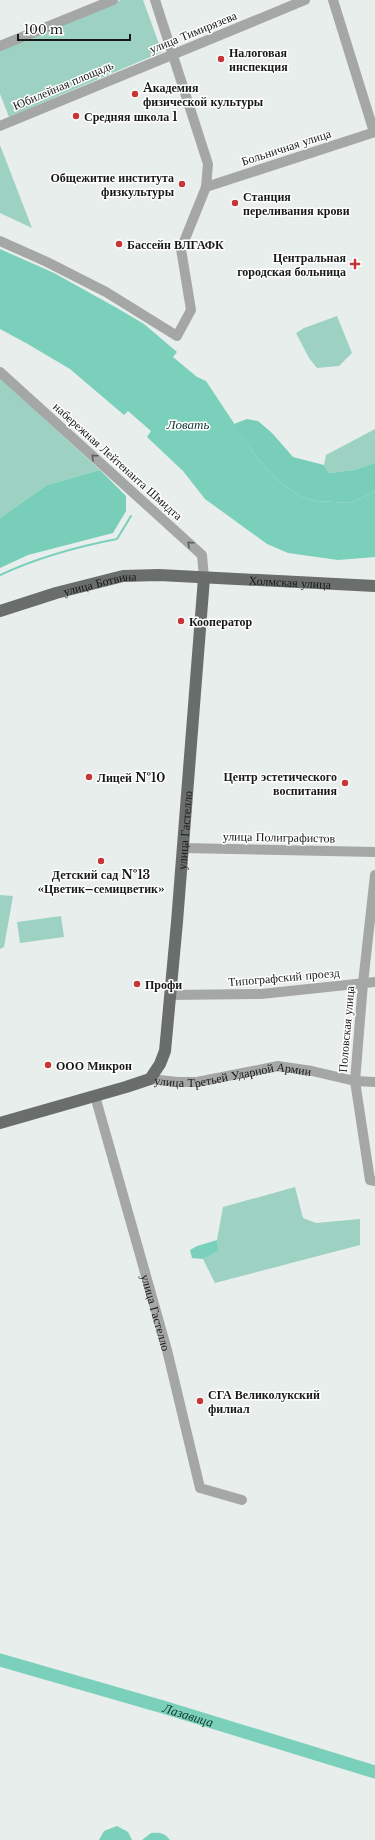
<svg xmlns="http://www.w3.org/2000/svg" width="375" height="1840" viewBox="0 0 375 1840" font-family="'Libre Baskerville',serif">
<style>
.green{fill:#9dd2c3}
.forest{fill:#78ceb8}
.water{fill:#7ad0ba}
.lines{fill:none;stroke-linecap:round;stroke-linejoin:round}
.stream{stroke:#7ad0ba;stroke-width:2}
.river{stroke:#7ad0ba;stroke-width:13}
.minor{stroke:#a5a7a6;stroke-width:10}
.major{stroke:#696e6c;stroke-width:12}
.oneway{stroke:#5e605f}
.poi-dot{fill:#c53635;stroke:#fff;stroke-width:1.5}
.labels{text-anchor:middle;dominant-baseline:central;stroke-width:3;stroke-linejoin:round;paint-order:stroke}
.street-label{font-size:12px;fill:#171918;stroke:#fff}
.poi-label{font-size:12px;font-weight:bold;fill:#171918;stroke:#fff;text-anchor:start}
.water-label{font-size:13px;font-style:italic;fill:#10382f;stroke:#fff}
</style>
<rect width="100%" height="100%" fill="#e8eeec"/>
<!-- green -->
<path class="green" d="M 121,0 L 143,0 L 162,52 L 9,117 L 0,94 L 0,50 Z
M 0,145 L 32,228 L 0,213 Z
M 337,316 L 352,353 L 339,366 L 317,368 L 309,358 L 296,333 L 304,328 Z
M 0,378 L 100,470 L 47,485 L 0,518 Z
M 375,429 L 375,463 L 354,470 L 329,473 L 324,465 L 326,455 Z
M 0,895 L 13,896 L 4,947 L 0,949 Z
M 61,916 L 64,937 L 20,943 L 17,922 Z
M 295,1187 L 303,1218 L 316,1223 L 360,1219 L 360,1245 L 215,1283 L 203,1259 L 219,1251 L 217,1240 L 223,1207 Z"/>
<!-- forest -->
<path class="forest" d="M 247,419 L 258,421 L 272,433 L 293,457 L 324,465 L 329,473 L 354,470 L 375,463 L 375,491 L 351,503 L 317,501 L 300,496 L 281,483 L 257,458 L 234,424 Z
M 100,470 L 126,496 L 126,511 L 113,533 L 28,555 L 0,568 L 0,518 L 47,485 Z"/>
<!-- water -->
<path class="water" d="M 0,249 L 54,273 L 117,308 L 144,324 L 177,352 L 173,357 L 197,377 L 206,381 L 257,458 L 281,483 L 300,496 L 317,501 L 351,503 L 375,491 L 375,557 L 338,560 L 288,553 L 267,544 L 205,499 L 183,471 L 147,437 L 151,431 L 128,411 L 124,415 L 70,369 L 26,343 L 0,329 Z
M 217,1240 L 219,1251 L 203,1259 L 192,1258 L 190,1250 L 197,1246 Z
M 117,1826 L 128,1832 L 132,1840 L 99,1840 L 104,1831 Z
M 151,1833 C 159,1832 165,1833 170,1840 L 142,1840 Z"/>
<g class="lines">
<!-- stream -->
<path class="stream" d="M 0,575 C 39,557 75,547 117,539 L 131,516"/>
<!-- river -->
<path class="river" id="s1" d="M 0,1660 L 163,1707 L 375,1772"/>
<!-- minor -->
<g class="minor">
<path d="M 333,0 L 374,132"/>
<path d="M 0,46 L 113,0"/>
<path d="M 0,126 L 305,0"/>
<path d="M 206,187 L 375,132"/>
<path d="M 0,241 L 47,262 L 106,292 L 177,336 L 191,310 L 181,249 L 206,187 L 208,164 L 155,0"/>
<path d="M 0,372 L 202,555 L 204,578"/>
<path d="M 183,848 L 375,852"/>
<path d="M 375,875 L 363,983 L 355,1081 L 370,1180 L 375,1181"/>
<path d="M 171,995 L 261,994 L 375,982"/>
<path id="s2" d="M 150,1079 L 178,1082 L 197,1082 L 278,1066 L 312,1071 L 355,1081 L 375,1082"/>
<path id="s3" d="M 95,1096 L 167,1350 L 200,1488 L 242,1500"/>
</g>
<!-- major -->
<g class="major">
<path id="s4" d="M 0,611 L 56,593 L 123,576 L 159,575 L 375,586"/>
<path id="s5" d="M 0,1123 L 126,1087 L 150,1079 L 160,1064 L 165,1051 L 177,922 L 204,578"/>
</g>
</g>
<!-- one-way arrows -->
<defs><path id="oneway-chevron" d="M-2-3.5L2.5 0L-2 3.5" fill="none" stroke-width="1.6" stroke-linecap="round" stroke-linejoin="round"/></defs>
<g class="oneway">
<use href="#oneway-chevron" transform="translate(94 457) rotate(-138)"/>
<use href="#oneway-chevron" transform="translate(190 544) rotate(-138)"/>
</g>
<!-- markers -->
<g class="poi-dot">
<circle cx="221" cy="59" r="4"/>
<circle cx="135" cy="94" r="4"/>
<circle cx="76" cy="116" r="4"/>
<circle cx="182" cy="184" r="4"/>
<circle cx="235" cy="203" r="4"/>
<circle cx="119" cy="244" r="4"/>
<path d="M353 258h4v4h4v4h-4v4h-4v-4h-4v-4h4z"/>
<circle cx="181" cy="621" r="4"/>
<circle cx="89" cy="777" r="4"/>
<circle cx="345" cy="783" r="4"/>
<circle cx="101" cy="861" r="4"/>
<circle cx="137" cy="984" r="4"/>
<circle cx="48" cy="1065" r="4"/>
<circle cx="200" cy="1401" r="4"/>
</g>
<g class="labels">
<!-- street labels -->
<g class="street-label">
<text transform="translate(193 32) rotate(-22)">улица Тимирязева</text>
<text transform="translate(63 85) rotate(-23)">Юбилейная площадь</text>
<text transform="translate(286 147) rotate(-18)">Больничная улица</text>
<text transform="translate(118 461) rotate(42)">набережная Лейтенанта Шмидта</text>
<text stroke="none"><textPath href="#s4" startOffset="295">Холмская улица</textPath></text>
<text stroke="none"><textPath href="#s4" startOffset="104">улица Ботвина</textPath></text>
<text stroke="none"><textPath href="#s5" startOffset="410">улица Гастелло</textPath></text>
<text transform="translate(279 837) rotate(1)">улица Полиграфистов</text>
<text transform="translate(284 977) rotate(-5)">Типографский проезд</text>
<text transform="translate(346 1029) rotate(-85)">Половская улица</text>
<text stroke="none"><textPath href="#s2" startOffset="84">улица Третьей Ударной Армии</textPath></text>
<text stroke="none"><textPath href="#s3" startOffset="225">улица Гастелло</textPath></text>
</g>
<!-- poi labels -->
<g class="poi-label">
<text x="229" y="52">Налоговая<tspan x="229" dy="14">инспекция</tspan></text>
<text x="143" y="87">Aкадемия<tspan x="143" dy="14">физической культуры</tspan></text>
<text x="84" y="116">Средняя школа 1</text>
<text x="174" y="177" text-anchor="end">Общежитие института<tspan x="174" dy="14">физкультуры</tspan></text>
<text x="243" y="196">Станция<tspan x="243" dy="14">переливания крови</tspan></text>
<text x="127" y="244">Бассейн ВЛГАФК</text>
<text x="346" y="257" text-anchor="end">Центральная<tspan x="346" dy="14">городская больница</tspan></text>
<text x="189" y="621">Кооператор</text>
<text x="337" y="776" text-anchor="end">Центр эстетического<tspan x="337" dy="14">воспитания</tspan></text>
<text x="97" y="777">Лицей №10</text>
<text x="101" y="874" text-anchor="middle">Детский сад №13<tspan x="101" dy="14">«Цветик–семицветик»</tspan></text>
<text x="145" y="984">Профи</text>
<text x="56" y="1065">ООО Микрон</text>
<text x="208" y="1394">СГА Великолукский<tspan x="208" dy="14">филиал</tspan></text>
</g>
<!-- water labels -->
<g class="water-label">
<text x="188" y="424">Ловать</text>
<text stroke="none"><textPath href="#s1" startOffset="196">Лазавица</textPath></text>
</g>
</g>
<!-- scale -->
<path d="M18 34v6h112v-6" fill="none" stroke="#171918" stroke-width="2"/>
<text x="24" y="34" font-size="12" fill="#171918" stroke="#ffffff" stroke-width="3" paint-order="stroke">100 m</text>
</svg>
